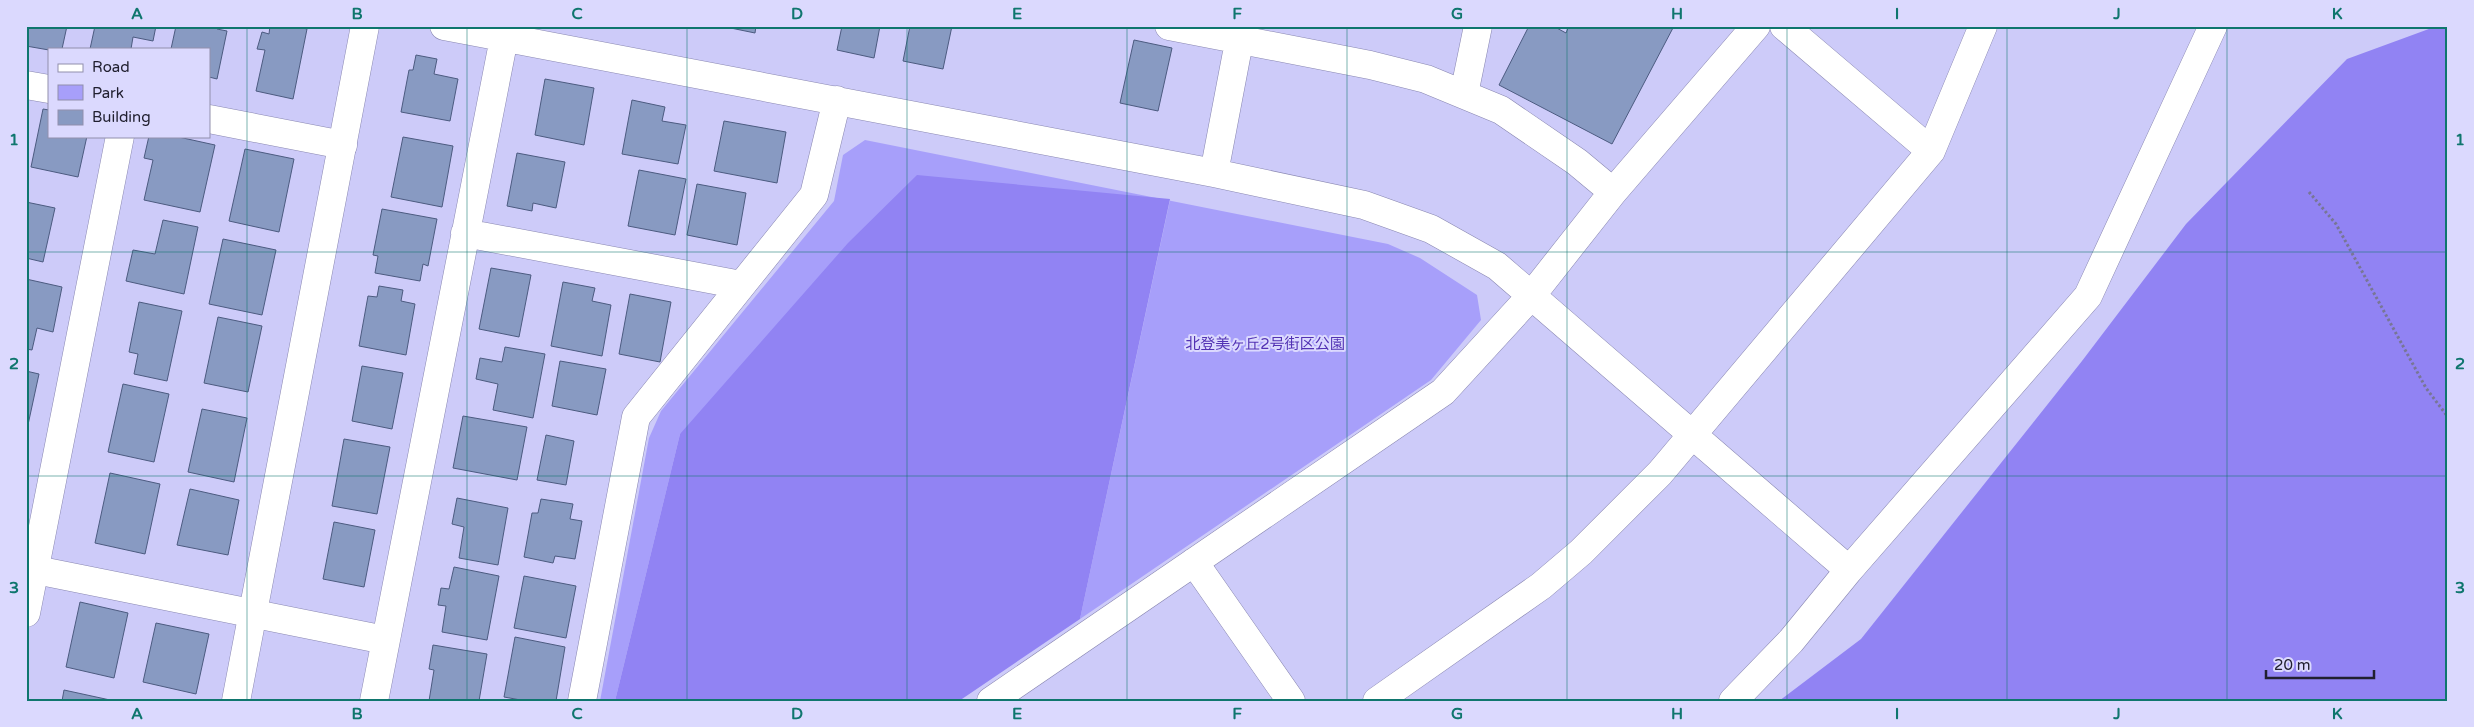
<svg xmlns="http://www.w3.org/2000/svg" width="2474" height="727" viewBox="0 0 2474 727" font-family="'Varela Round','Noto Sans JP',sans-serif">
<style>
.green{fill:#a79ffa}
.forest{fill:#9183f3}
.building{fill:#889ac2;stroke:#4c5b80}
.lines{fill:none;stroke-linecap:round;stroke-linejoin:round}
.minor-casing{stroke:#8987b1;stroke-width:29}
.tertiary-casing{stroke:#8987b1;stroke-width:29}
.path{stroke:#787695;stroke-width:3;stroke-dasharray:2.5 2.5;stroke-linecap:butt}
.minor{stroke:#fff;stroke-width:28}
.tertiary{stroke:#fff;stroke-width:28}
.grid{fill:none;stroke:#0f766e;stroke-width:1;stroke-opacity:0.55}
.labels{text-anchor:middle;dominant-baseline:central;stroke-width:4;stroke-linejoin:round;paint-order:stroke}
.park-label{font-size:15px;fill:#5232b4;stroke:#dbd9fe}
.neatline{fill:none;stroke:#0f766e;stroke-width:2}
.grid-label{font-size:16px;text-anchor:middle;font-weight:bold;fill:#0f766e}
</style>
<rect width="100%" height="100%" fill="#cdcbf9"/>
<!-- green -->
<path class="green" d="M 865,140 L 1388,244 L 1420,258 L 1477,295 L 1481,320 L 1431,380 L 1080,619 L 1170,200 L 680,434 L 615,701 L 600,701 L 649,438 L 661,411 L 834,201 L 843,155 Z"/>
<!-- forest -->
<path class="forest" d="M 2437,26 L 2448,26 L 2448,701 L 1779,701 L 1861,639 L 2082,361 L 2186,224 L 2347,59 Z
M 917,175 L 1170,199 L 1080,619 L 959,701 L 615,701 L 680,434 L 848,243 Z"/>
<!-- building -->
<path class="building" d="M 26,26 L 67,26 L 62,49 L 49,50 L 26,46 Z
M 95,26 L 156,26 L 153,41 L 133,37 L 131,49 L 90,49 Z
M 176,26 L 218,26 L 217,29 L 227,31 L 217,79 L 209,77 L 209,49 L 171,49 Z
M 270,26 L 293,26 L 307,29 L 293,99 L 256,91 L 265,50 L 257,49 L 262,32 L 269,34 Z
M 721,26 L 756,26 L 755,33 Z
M 842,26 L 880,26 L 874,58 L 837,50 Z
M 910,26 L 952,26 L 943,69 L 903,61 Z
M 1529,26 L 1553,26 L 1566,33 L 1569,26 L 1674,26 L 1612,144 L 1499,85 Z
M 1134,40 L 1172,48 L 1158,111 L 1120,103 Z
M 416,55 L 437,59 L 434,74 L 458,79 L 450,121 L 401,112 L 409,70 L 413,70 Z
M 545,79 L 594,88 L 584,145 L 535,135 Z
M 632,100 L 665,107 L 662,121 L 686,125 L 678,164 L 622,154 Z
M 43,109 L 49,110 L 49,136 L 87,136 L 78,177 L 31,167 Z
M 724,121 L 786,132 L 777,183 L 714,171 Z
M 149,136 L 174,136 L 215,145 L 200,212 L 144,200 L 153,160 L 144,158 Z
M 403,137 L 453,146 L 442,207 L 391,197 Z
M 245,149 L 294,159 L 279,232 L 229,221 Z
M 517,153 L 565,162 L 556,208 L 533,203 L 532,211 L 507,206 Z
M 639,170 L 686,179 L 675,235 L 628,226 Z
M 697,184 L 746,193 L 737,245 L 687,235 Z
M 26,202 L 55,208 L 43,262 L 26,258 Z
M 382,209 L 437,219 L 428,266 L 423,264 L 420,281 L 375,273 L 378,256 L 373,255 Z
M 163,220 L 198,227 L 184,294 L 126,281 L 133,250 L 155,254 Z
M 223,239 L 276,250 L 262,315 L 209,304 Z
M 491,268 L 531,275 L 519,337 L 479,329 Z
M 26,279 L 62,287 L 53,332 L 37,328 L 32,350 L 26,349 Z
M 563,282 L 595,288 L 592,301 L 611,305 L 602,356 L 551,346 Z
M 379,286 L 403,290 L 401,301 L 415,304 L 406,355 L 359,346 L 368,296 L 377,297 Z
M 630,294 L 671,302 L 660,362 L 619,354 Z
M 139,302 L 182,311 L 167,381 L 134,374 L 138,354 L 129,352 Z
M 218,317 L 262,326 L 248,392 L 204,383 Z
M 505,347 L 545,354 L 533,418 L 493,410 L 498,384 L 476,379 L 480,358 L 502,362 Z
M 560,361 L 606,369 L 597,415 L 552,406 Z
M 362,366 L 403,373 L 392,429 L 352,421 Z
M 26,371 L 39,374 L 26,434 Z
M 123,384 L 169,394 L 154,462 L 108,452 Z
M 202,409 L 247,418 L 234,482 L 188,472 Z
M 463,416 L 527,427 L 517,480 L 453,468 Z
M 546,435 L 574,441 L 566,485 L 537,480 Z
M 344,439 L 390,447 L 377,514 L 332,506 Z
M 110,473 L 160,484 L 145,554 L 95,543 Z
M 190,489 L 239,500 L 228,555 L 177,545 Z
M 457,498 L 508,508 L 498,565 L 459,558 L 464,527 L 452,524 Z
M 541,499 L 573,504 L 570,519 L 582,521 L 575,559 L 555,556 L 553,563 L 524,557 L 532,513 L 538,513 Z
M 334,522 L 375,530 L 364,587 L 323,579 Z
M 454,567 L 499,576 L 487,640 L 442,632 L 446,606 L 438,605 L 441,588 L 449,589 Z
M 524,576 L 576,586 L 566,638 L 514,628 Z
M 80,602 L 128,613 L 114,678 L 66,667 Z
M 156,623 L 209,634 L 196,694 L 143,682 Z
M 515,637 L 565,647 L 556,701 L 526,701 L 504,697 Z
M 433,645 L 487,654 L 479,701 L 429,701 L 434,670 L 429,669 Z
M 64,690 L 110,700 L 110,701 L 62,701 Z"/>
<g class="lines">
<defs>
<path id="minor" d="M 444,26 L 1214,173 L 1364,205 L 1431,229 L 1497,266 L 1849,570
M 1169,26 L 1370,65 L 1426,79 L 1501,110 L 1577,162 L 1613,192
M 1784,26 L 1931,151
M 26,85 L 49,89
M 1464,94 L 1478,26
M 209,119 L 343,145
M 1214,173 L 1242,26
M 465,233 L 741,285
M 1194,562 L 1291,701
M 26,568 L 385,640
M 26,613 L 120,136
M 374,701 L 504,38
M 582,701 L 636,417 L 814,195 L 837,100
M 991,701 L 1443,392 L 1531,296 L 1613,192 L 1756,26
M 1377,701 L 1541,586 L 1581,552 L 1660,473 L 1931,151 L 1983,26
M 1733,701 L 1791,641 L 1849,570 L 2088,296 L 2213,26"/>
<path id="tertiary" d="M 236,701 L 365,26"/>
</defs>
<!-- minor casing -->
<use href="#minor" class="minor-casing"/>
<!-- tertiary casing -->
<use href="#tertiary" class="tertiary-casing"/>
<!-- path -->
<path class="path" d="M 2309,192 L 2336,224 L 2426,388 L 2448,417"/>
<!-- minor -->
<use href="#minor" class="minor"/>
<!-- tertiary -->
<use href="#tertiary" class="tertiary"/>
</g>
<!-- grid -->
<path class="grid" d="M 247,26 L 247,701M 467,26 L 467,701M 687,26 L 687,701M 907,26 L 907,701M 1127,26 L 1127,701M 1347,26 L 1347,701M 1567,26 L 1567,701M 1787,26 L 1787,701M 2007,26 L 2007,701M 2227,26 L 2227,701M 26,252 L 2448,252M 26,476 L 2448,476"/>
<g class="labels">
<!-- park labels -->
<g class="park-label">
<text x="1265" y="344">北登美ヶ丘2号街区公園</text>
</g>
</g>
<!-- border -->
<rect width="2474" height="727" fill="none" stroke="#dbd9fe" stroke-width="55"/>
<!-- legend -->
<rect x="48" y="48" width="162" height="90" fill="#dbd9fe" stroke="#918fac"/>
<rect x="58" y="64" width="25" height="8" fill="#ffffff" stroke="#918fac"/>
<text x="92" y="72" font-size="15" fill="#212030">Road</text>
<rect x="58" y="85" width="25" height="15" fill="#a79ffa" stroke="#918fac"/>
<text x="92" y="98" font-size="15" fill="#212030">Park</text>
<rect x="58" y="110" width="25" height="15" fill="#889ac2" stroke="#918fac"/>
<text x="92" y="122" font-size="15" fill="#212030">Building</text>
<!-- scale -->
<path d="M2266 670v8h108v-8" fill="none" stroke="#212030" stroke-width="2.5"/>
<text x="2274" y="670" font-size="15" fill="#212030" stroke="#dbd9fe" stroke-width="4" paint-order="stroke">20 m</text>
<rect x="28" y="28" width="2418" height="672" class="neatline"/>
<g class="grid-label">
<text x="137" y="19">A</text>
<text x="357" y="19">B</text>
<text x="577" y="19">C</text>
<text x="797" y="19">D</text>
<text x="1017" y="19">E</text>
<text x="1237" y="19">F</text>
<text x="1457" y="19">G</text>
<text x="1677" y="19">H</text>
<text x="1897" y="19">I</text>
<text x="2117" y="19">J</text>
<text x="2337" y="19">K</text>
<text x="14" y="145">1</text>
<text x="2460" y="145">1</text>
<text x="14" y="369">2</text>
<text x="2460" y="369">2</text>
<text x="14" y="593">3</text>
<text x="2460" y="593">3</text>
<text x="137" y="719">A</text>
<text x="357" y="719">B</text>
<text x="577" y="719">C</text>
<text x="797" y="719">D</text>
<text x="1017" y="719">E</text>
<text x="1237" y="719">F</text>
<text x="1457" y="719">G</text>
<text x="1677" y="719">H</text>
<text x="1897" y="719">I</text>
<text x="2117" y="719">J</text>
<text x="2337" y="719">K</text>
</g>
</svg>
